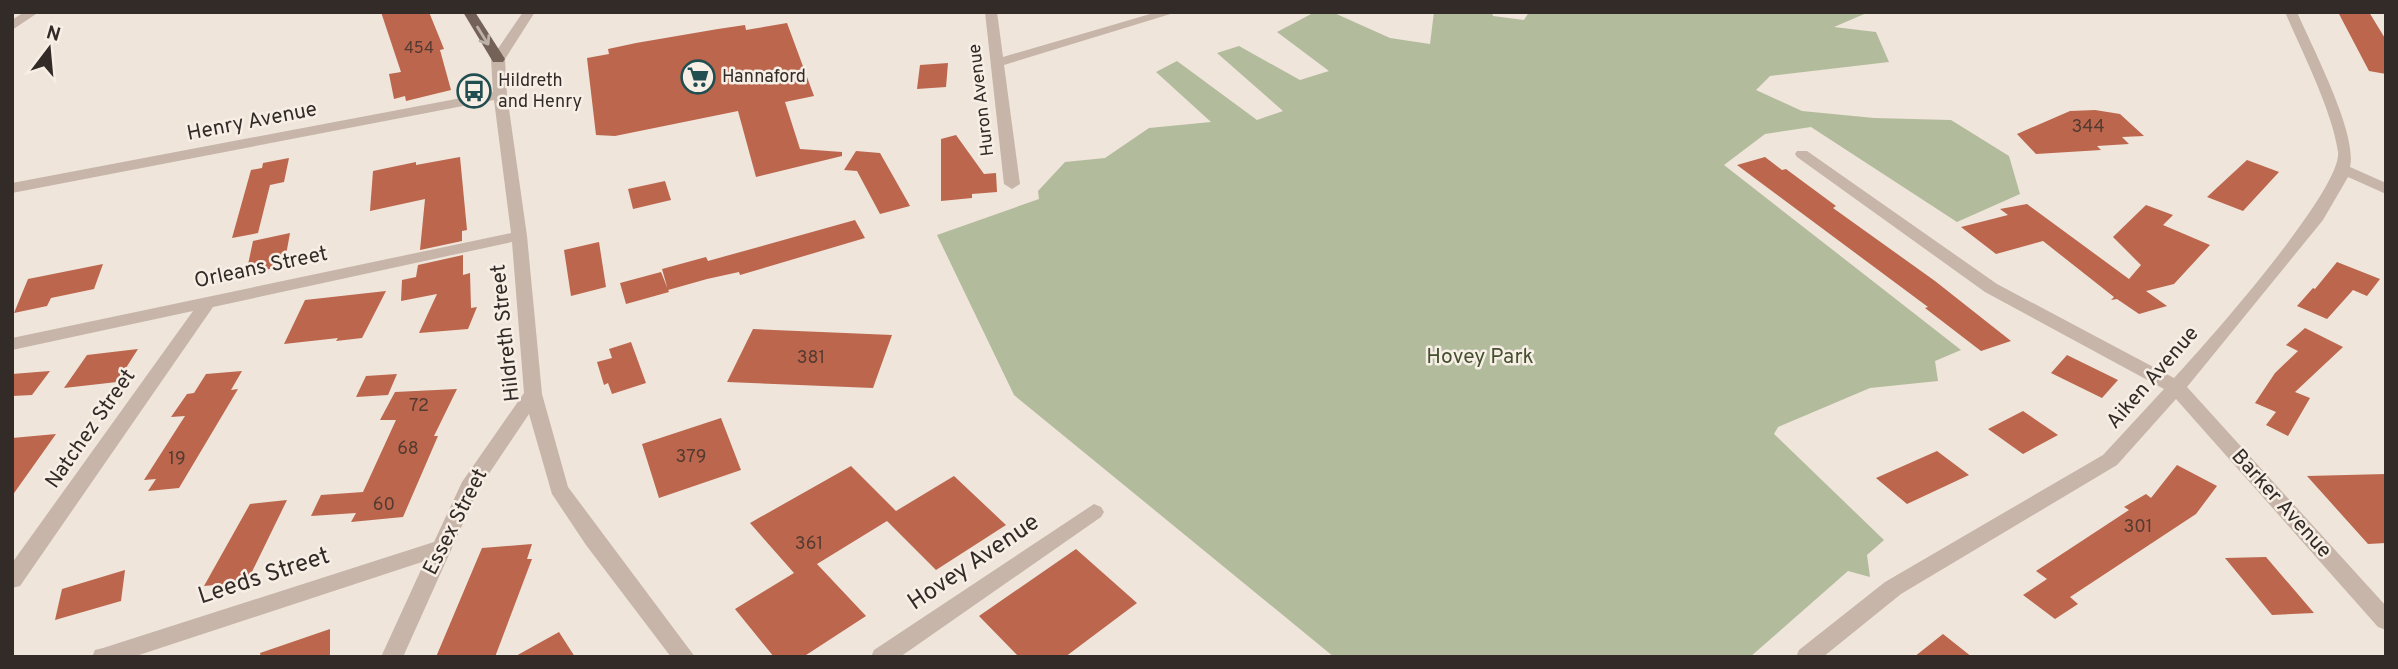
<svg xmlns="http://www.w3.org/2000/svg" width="2398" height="669" viewBox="0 0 2398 669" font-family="Overpass,sans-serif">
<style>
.green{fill:#b2bc9c}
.building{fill:#bb664d}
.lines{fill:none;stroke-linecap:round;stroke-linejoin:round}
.minor{fill:#c6b5a8;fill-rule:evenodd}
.major{fill:#746259;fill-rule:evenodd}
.oneway{stroke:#bcb0a7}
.labels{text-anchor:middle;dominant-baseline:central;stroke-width:5;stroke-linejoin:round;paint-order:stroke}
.far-number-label{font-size:16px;fill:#553a30}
.far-poi-label{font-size:18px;fill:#332b27;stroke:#f7efe6;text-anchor:start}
.far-street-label{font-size:18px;fill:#332b27;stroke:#f7efe6}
.number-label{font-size:18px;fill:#553a30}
.street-label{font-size:21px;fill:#332b27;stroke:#f7efe6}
.park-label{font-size:21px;fill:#434f2d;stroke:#f7efe6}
.near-street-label{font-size:24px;fill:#332b27;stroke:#f7efe6}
</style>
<rect width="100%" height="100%" fill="#efe5da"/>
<!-- green -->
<path class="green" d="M 1315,12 L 1332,12 L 1390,38 L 1430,44 L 1434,12 L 1492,12 L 1493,16 L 1524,20 L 1529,12 L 1869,12 L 1834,27 L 1876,32 L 1889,62 L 1770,76 L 1756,90 L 1802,111 L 1874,118 L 1951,120 L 2009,156 L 2020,194 L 1957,222 L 1811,127 L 1765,134 L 1724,165 L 1961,350 L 1935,361 L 1938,381 L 1870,388 L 1778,427 L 1774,434 L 1884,540 L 1867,555 L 1870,577 L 1848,571 L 1750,657 L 1334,657 L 1014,395 L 937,235 L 1039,199 L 1038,191 L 1065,162 L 1105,158 L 1149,128 L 1211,122 L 1156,72 L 1177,61 L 1257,120 L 1283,111 L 1217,53 L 1239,46 L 1300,80 L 1329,71 L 1277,32 Z"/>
<!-- building -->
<path class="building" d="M 381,12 L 429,12 L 444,49 L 440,50 L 451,90 L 406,101 L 405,96 L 394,99 L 389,74 L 401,72 Z
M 2338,12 L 2369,12 L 2386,40 L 2386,74 L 2369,71 Z
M 787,23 L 814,96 L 785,102 L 800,149 L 842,152 L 842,156 L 756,177 L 738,111 L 615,136 L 596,135 L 587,58 L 609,54 L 608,49 L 636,43 L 718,29 L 745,25 L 746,30 Z
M 948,63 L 946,87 L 917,89 L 920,65 Z
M 2095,110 L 2120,114 L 2144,136 L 2122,137 L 2129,144 L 2097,146 L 2101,150 L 2036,154 L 2017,134 L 2070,111 Z
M 956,135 L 984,174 L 996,173 L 997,192 L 972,194 L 972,198 L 941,201 L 941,139 Z
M 856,151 L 880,153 L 910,206 L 880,214 L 857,171 L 844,170 Z
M 460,157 L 467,230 L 462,231 L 462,241 L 420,250 L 425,199 L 370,211 L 373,171 L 416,162 L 416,165 Z
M 1765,157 L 1782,170 L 1786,169 L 1836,206 L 1833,208 L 1935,281 L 2011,341 L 1981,351 L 1925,308 L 1928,307 L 1737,165 Z
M 289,158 L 284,182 L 270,185 L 258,233 L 232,238 L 251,170 L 262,168 L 263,163 Z
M 2247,160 L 2279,172 L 2243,211 L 2207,197 Z
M 665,181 L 671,200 L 633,209 L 628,189 Z
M 2027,204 L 2129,279 L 2141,265 L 2113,237 L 2146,205 L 2173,215 L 2163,225 L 2210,245 L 2174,284 L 2146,291 L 2167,306 L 2139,314 L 2117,299 L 2111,300 L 2114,297 L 2043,241 L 1996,254 L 1961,227 L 2008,215 L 2000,209 Z
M 855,220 L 865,238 L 740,275 L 739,272 L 707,279 L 668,290 L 662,269 L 706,257 L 708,261 Z
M 290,233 L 284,266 L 246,274 L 253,241 Z
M 599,242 L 606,287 L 571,296 L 564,250 Z
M 463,255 L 463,275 L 470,273 L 471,308 L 477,307 L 468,329 L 419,333 L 437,294 L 401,301 L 402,280 L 416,277 L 418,265 Z
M 2337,262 L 2380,279 L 2367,296 L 2353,290 L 2327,319 L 2297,306 L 2313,288 L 2315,289 Z
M 103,264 L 94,289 L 51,298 L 47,306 L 14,313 L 28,279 Z
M 661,272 L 669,292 L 626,304 L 620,283 Z
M 386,291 L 362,338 L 336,341 L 338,338 L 284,344 L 305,300 Z
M 2305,328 L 2343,347 L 2295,392 L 2310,398 L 2288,436 L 2266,425 L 2276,412 L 2255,403 L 2275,373 L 2298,351 L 2286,345 Z
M 753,329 L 892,335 L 873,388 L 727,382 Z
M 631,342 L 646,383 L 612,394 L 608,383 L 604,385 L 597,362 L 612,358 L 609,349 Z
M 138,349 L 117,382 L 64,388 L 87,355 Z
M 2067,355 L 2118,380 L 2102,398 L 2051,373 Z
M 50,371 L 32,395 L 12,396 L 12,374 Z
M 242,371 L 231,390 L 238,389 L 179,488 L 148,491 L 156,479 L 144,480 L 185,416 L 171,417 L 187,394 L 194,393 L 206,374 Z
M 397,374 L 388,395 L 356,397 L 366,376 Z
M 457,389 L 434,436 L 438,436 L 403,517 L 351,522 L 356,513 L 311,516 L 321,495 L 363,492 L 396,420 L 380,420 L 395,392 Z
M 2023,411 L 2058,435 L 2023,454 L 1988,429 Z
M 721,418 L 741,470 L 659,498 L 642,444 Z
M 56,434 L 12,496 L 12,438 Z
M 1937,451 L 1969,475 L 1907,504 L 1876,478 Z
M 2177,465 L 2217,486 L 2196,514 L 2070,597 L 2078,604 L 2055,619 L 2023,595 L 2047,579 L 2036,571 L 2129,510 L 2124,507 L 2146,494 L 2151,498 Z
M 851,466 L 896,511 L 954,476 L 1006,525 L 936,570 L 887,521 L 817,564 L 866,616 L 803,657 L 774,657 L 735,609 L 794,573 L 750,523 Z
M 2386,474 L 2386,543 L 2368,544 L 2307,476 Z
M 287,500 L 247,582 L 204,586 L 250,504 Z
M 532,544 L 527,559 L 532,559 L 495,657 L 436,657 L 482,548 Z
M 1076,549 L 1137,603 L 1065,657 L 1019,657 L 979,616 Z
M 2266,557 L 2314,613 L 2272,615 L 2225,558 Z
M 125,570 L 121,601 L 55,620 L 62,589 Z
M 330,629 L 330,657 L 261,657 L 260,653 Z
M 559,632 L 575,657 L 514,657 Z
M 1943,634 L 1972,657 L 1914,657 Z"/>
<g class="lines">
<!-- minor -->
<path class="minor" d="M 24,12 L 39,12 L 12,30 L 12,20 Z
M 523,12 L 535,12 L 505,59 L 507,95 L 527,236 L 542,394 L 568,487 L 695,657 L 671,657 L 586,545 L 552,494 L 529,414 L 478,490 L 403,657 L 381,657 L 425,561 L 133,657 L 92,657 L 95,650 L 103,648 L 434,542 L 462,482 L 524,393 L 512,242 L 213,307 L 20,586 L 12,588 L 12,563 L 193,311 L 12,350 L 12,338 L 511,233 L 494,100 L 12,193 L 12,183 L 493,92 L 491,59 Z
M 985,12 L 997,12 L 1003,57 L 1157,12 L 1177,12 L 1004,65 L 1020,184 L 1012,189 L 1004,184 Z
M 2285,12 L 2297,12 C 2312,47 2358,134 2350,167 L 2386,183 L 2386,194 L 2348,177 L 2323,220 L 2187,387 L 2386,606 L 2386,630 L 2378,627 L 2176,399 L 2117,465 L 1901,594 L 1823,657 L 1796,657 L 1799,650 L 1885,582 L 2103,455 L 2164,389 L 1985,292 L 1797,157 L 1795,154 L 1797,151 L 1807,151 L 1997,284 L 2174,378 C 2205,345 2343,189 2338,152 C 2332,110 2302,52 2285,12 Z
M 1094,504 L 1101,507 L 1104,512 L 1101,517 L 900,657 L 871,657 L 874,650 Z"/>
<!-- major -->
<path class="major" d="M 463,12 L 475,12 L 505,59 L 503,62 L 493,62 Z"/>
</g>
<!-- one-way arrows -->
<defs><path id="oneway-shaft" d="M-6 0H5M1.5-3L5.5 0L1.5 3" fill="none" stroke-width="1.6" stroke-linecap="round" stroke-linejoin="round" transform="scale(1.75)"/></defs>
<use class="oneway" href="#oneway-shaft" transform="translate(483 36) rotate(58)"/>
<!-- icons -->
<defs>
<symbol id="supermarket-ring" viewBox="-11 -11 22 22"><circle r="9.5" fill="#f7efe6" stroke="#214e50" stroke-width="1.5"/><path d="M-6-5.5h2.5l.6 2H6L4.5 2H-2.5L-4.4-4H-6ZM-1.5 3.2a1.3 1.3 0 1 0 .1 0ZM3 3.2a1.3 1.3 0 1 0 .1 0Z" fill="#214e50"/></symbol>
<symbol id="bus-ring" viewBox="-11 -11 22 22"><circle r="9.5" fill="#f7efe6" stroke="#214e50" stroke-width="1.5"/><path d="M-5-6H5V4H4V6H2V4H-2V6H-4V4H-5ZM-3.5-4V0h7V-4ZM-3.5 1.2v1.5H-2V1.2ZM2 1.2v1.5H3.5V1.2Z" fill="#214e50"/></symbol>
</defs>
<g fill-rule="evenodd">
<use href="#supermarket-ring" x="679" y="58" width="38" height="38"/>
<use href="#bus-ring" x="455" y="72" width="38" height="38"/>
</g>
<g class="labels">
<!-- far-number labels -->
<g class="far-number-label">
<text x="419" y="49">454</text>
</g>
<!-- far-poi labels -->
<g class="far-poi-label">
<text x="722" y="77">Hannaford</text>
<text x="498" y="81">Hildreth<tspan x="498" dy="21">and Henry</tspan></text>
</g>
<!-- far-street labels -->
<g class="far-street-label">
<text transform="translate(982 100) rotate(-97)">Huron Avenue</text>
</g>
<!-- number labels -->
<g class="number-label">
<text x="2088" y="127">344</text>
<text x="811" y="358">381</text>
<text x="419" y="406">72</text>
<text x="408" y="449">68</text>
<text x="691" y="457">379</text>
<text x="177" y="459">19</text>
<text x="384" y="505">60</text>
<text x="2138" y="527">301</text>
<text x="809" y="544">361</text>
</g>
<!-- street labels -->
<g class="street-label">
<text transform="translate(252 122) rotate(-11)">Henry Avenue</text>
<text transform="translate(261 268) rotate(-12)">Orleans Street</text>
<text transform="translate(506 333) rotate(-96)">Hildreth Street</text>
<text transform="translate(2153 378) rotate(-49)">Aiken Avenue</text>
<text transform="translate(91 429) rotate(-55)">Natchez Street</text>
<text transform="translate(2281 504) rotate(48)">Barker Avenue</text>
<text transform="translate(456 522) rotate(-63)">Essex Street</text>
</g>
<!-- park labels -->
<g class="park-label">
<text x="1480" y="357">Hovey Park</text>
</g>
<!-- near-street labels -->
<g class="near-street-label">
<text transform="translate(974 563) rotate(-34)">Hovey Avenue</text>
<text transform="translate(264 577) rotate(-18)">Leeds Street</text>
</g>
</g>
<!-- border -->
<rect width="2398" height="669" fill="none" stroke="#332b27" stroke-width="28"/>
<!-- north arrow -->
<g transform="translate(49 49) rotate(16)" stroke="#f7efe6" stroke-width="5" paint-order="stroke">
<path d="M0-5L12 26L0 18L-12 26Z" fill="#332b27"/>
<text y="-10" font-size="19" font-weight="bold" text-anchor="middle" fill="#332b27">N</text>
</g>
</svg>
